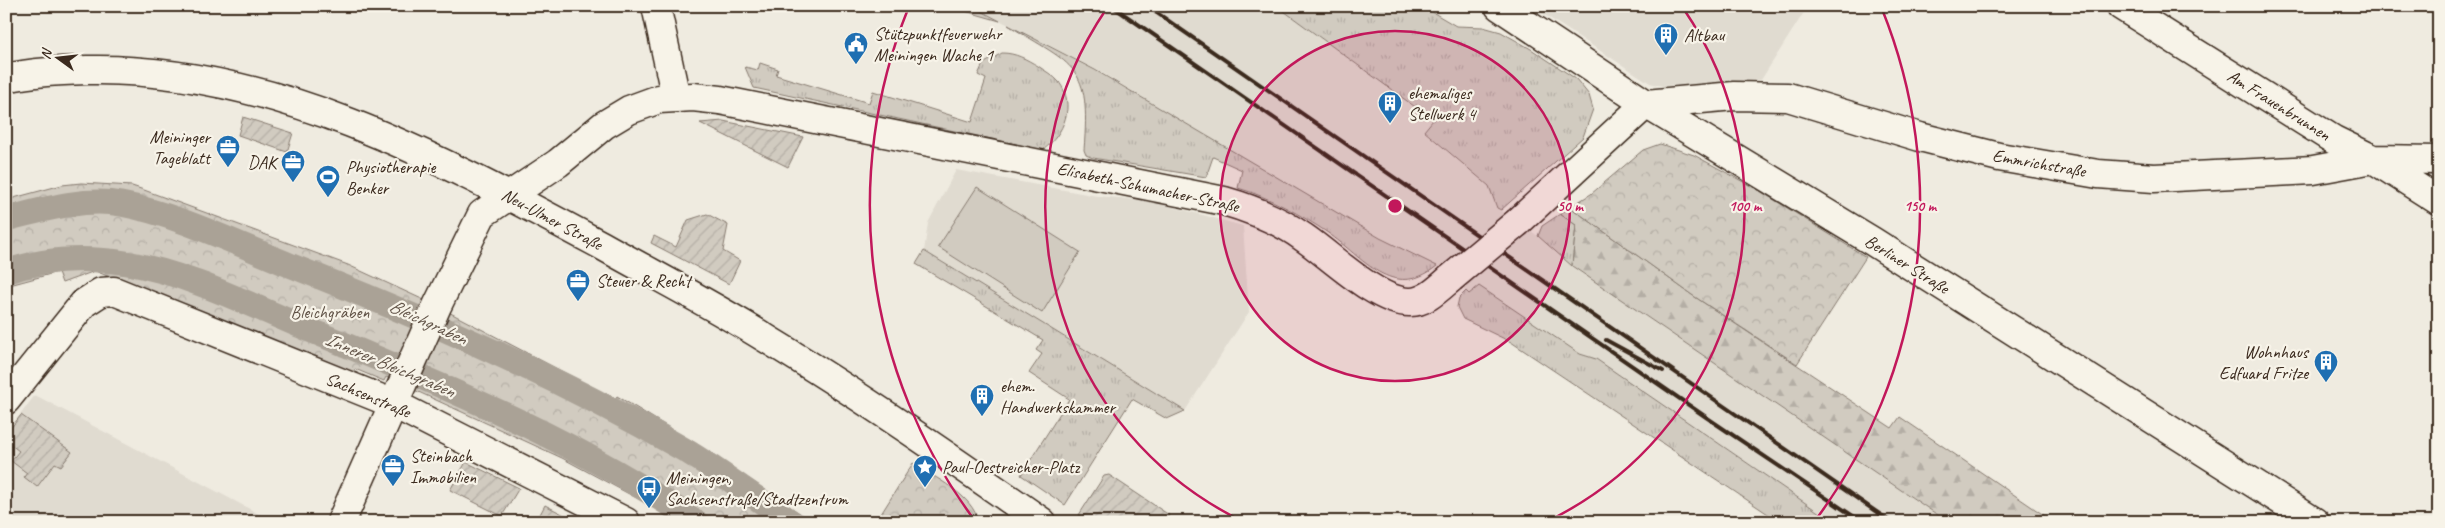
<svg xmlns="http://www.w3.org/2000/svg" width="2445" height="528" viewBox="0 0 2445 528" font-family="Caveat,sans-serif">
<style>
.built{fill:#e0dbd0}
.grass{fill:url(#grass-tufts);stroke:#867a6f}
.forest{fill:url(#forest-firs);stroke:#867a6f}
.park{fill:url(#park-crowns);stroke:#867a6f}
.garden{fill:url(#garden-furrows);stroke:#867a6f}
.pitch{fill:#d1cbc0;stroke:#867a6f}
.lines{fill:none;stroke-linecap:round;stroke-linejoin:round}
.canal{stroke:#aaa296;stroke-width:25}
.minor-casing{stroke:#3b2a1e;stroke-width:31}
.major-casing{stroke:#3b2a1e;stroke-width:31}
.minor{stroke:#f7f3e8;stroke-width:28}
.major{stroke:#f7f3e8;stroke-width:28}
.rail{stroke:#3b2a1e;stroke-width:4}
.minor-bridge-casing{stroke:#3b2a1e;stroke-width:31;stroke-linecap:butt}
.minor-bridge{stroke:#f7f3e8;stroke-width:28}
.ring{fill:none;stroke:#c2185b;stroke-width:2.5}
.labels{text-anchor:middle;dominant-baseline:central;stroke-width:4.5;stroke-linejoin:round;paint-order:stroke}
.poi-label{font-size:18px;fill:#3b2a1e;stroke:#f7f3e8;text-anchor:start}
.street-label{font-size:18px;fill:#3b2a1e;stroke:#f7f3e8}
.park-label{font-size:18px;fill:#605246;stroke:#f7f3e8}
.water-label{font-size:19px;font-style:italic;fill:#625448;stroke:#f7f3e8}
.centre{fill:#c2185b;stroke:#f7f3e8;stroke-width:2.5}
.ring-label{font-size:15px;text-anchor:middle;font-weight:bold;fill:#c2185b;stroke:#f7f3e8;stroke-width:4.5;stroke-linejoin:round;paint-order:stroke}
</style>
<defs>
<pattern id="grass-tufts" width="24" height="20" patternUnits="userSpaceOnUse" patternTransform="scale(1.25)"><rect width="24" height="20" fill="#d1cbc0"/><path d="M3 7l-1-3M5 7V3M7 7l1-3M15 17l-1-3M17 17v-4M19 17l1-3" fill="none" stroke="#b4aea5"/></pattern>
<pattern id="forest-firs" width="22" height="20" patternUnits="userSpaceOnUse" patternTransform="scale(1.25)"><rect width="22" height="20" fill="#d1cbc0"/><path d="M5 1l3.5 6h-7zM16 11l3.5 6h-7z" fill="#b4aea5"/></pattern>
<pattern id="park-crowns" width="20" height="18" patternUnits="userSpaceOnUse" patternTransform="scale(1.25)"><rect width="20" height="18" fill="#d1cbc0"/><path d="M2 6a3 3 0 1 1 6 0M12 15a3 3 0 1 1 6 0" fill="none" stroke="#b4aea5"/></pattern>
<pattern id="garden-furrows" width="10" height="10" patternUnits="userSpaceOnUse" patternTransform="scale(1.25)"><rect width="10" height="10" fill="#d1cbc0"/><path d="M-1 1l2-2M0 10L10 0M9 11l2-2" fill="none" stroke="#b4aea5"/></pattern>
</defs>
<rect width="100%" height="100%" fill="#efebe0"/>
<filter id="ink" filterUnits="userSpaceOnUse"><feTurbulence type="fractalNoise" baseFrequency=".02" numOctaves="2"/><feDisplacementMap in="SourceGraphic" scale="10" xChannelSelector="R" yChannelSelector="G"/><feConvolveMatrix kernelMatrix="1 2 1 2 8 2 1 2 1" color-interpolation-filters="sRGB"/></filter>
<g filter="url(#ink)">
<!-- built -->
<path class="built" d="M 972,6 L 1277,6 L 1433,120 L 1424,132 L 1489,186 L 1497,208 L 1538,236 L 1572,266 L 1948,522 L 1833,522 L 1596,359 L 1580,354 L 1469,294 L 1434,264 L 1380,238 L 1217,144 L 1104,74 Z
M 1531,6 L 1808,6 L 1761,80 L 1662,86 L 1650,83 Z
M 956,170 L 1097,196 L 1151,201 L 1243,226 L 1249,312 L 1185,411 L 924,251 L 928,223 Z
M 35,395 L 274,522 L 6,522 L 6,434 Z"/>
<!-- grass -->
<path class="grass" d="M 953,6 L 972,6 L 1000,21 L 958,9 Z
M 1277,6 L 1422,6 L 1456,26 L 1483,27 L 1501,32 L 1531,49 L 1576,79 L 1589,95 L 1593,109 L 1583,137 L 1501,210 L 1497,208 L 1489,186 L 1424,131 L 1433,120 Z
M 1008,25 L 1095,70 L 1380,238 L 1437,266 C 1392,302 1363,257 1328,233 C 1302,215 1269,197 1238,188 L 1242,170 L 1213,157 L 1206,177 L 1093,158 L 1086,155 L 1084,150 C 1091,64 1075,67 1008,25 Z
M 1002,53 C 1016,53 1026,59 1038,66 C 1045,71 1053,75 1059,82 C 1076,105 1064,134 1043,150 L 754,88 L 745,67 L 758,70 L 760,63 L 778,69 L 776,75 L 869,103 L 873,91 L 972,122 L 986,79 L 978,75 L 983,64 Z
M 1560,214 L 1576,225 L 1572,266 L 1538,236 L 1542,226 Z
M 924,251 L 1185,411 L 1167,419 L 1132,399 L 1065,505 L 1021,475 L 1069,399 L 1029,373 L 1042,354 L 1036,350 L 1043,340 L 916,264 Z
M 1479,286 L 1580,354 L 1596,359 L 1833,522 L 1780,522 L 1511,342 L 1463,319 L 1457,307 L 1459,298 L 1466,291 L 1469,294 Z"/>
<!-- forest -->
<path class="forest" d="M 1570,207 L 1692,295 L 1892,428 L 1900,417 L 2054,522 L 1948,522 L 1572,266 L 1576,225 L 1560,214 Z"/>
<!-- park -->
<path class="park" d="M 1660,144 L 1694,155 L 1760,191 L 1866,257 L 1797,364 L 1692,295 L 1570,207 L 1591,194 L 1643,150 Z
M 81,183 L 132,186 L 144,190 L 348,265 L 437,306 L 615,399 L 617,396 L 712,454 L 813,522 L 675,522 L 655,508 L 562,458 L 386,377 L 384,381 L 355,369 L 352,375 L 95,271 L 62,283 L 58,272 L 6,286 L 6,200 L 62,185 Z
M 913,463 C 933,477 974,495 978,522 L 876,522 Z"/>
<!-- garden -->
<path class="garden" d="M 243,117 L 293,133 L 287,152 L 238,135 Z
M 723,121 L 803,137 L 788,167 L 700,123 Z
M 707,214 L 728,225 L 723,251 L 740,261 L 729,284 L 651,243 L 654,236 L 676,247 L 688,220 Z
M 21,415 L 72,452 L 61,466 L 55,463 L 37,487 L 24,477 L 27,473 L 11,461 L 19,451 L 6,441 L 6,434 Z
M 466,462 L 519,488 L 502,516 L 450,490 Z
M 1109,475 L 1169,515 L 1164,522 L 1089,522 L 1079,515 L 1104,476 Z
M 545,505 L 578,522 L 536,522 Z"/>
<!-- pitch -->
<path class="pitch" d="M 977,187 L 1080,252 L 1042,313 L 938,247 Z"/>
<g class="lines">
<!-- canal -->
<path class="canal" d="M 6,219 C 42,210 84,197 121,204 C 177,214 239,245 292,266 C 426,319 558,377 683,449 C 720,471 755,498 791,522
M 6,272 C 45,258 85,257 126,263 C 188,273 252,306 310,330 C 443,386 577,440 696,522"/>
<defs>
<path id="minor" d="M 656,6 L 676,98
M 1499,6 L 1646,104 L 1872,241 L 2315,522
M 2121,6 L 2334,140 L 2373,159 L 2439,201
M 1646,104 L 1734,96 L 1788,97 L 1920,137 L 1999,157 L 2098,174 L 2154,178 L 2313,170 L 2373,159 L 2439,160
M 1518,222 L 1646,104
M 6,400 L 84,303 L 101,292 L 114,291 L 394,404 L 626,522
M 341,522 L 437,306 L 482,214 L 558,163 L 604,125 L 629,110 L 659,99 L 693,97 L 720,100 L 1224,201 C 1252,209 1279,220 1303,237 C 1330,255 1377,302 1409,302 C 1425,303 1439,288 1451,278"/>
<path id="major" d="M 6,78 C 33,72 59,71 87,70 C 271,66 443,160 601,245 C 656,276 713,305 767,339 C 861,396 952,459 1042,522"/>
</defs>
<!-- minor casing -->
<use href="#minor" class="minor-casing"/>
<!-- major casing -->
<use href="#major" class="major-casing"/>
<!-- minor -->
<use href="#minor" class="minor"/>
<!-- major -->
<use href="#major" class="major"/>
<!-- rail -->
<path class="rail" d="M 1112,6 L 1706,417 L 1862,522
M 1147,6 L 1891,522
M 1606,340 L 1663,371"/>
<defs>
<path id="minor-bridge" d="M 1451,278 L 1518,222"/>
</defs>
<!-- minor-bridge casing -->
<use href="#minor-bridge" class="minor-bridge-casing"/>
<!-- minor-bridge -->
<use href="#minor-bridge" class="minor-bridge"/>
</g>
</g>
<!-- distance rings -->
<circle cx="1395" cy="206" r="175" fill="#c2185b" fill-opacity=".12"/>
<g class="ring">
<circle cx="1395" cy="206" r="175"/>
<path d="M1242 521A350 350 0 0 1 1107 8M1683 8A350 350 0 0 1 1548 521"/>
<path d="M973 518A525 525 0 0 1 908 9M1882 9A525 525 0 0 1 1817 518"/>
</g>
<!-- icons -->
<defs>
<symbol id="building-pin" viewBox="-11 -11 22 30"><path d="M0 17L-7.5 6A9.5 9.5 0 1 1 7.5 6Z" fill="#1f6fb2" stroke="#f7f3e8"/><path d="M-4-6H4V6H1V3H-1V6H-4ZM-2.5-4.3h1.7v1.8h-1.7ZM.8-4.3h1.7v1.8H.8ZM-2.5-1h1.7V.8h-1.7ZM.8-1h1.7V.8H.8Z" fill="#fff"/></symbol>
<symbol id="civic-pin" viewBox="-11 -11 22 30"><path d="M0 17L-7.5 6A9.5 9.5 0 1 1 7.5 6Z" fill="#1f6fb2" stroke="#f7f3e8"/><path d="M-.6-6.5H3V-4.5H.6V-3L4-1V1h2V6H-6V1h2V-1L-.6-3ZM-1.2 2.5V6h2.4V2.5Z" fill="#fff"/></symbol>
<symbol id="office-pin" viewBox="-11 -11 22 30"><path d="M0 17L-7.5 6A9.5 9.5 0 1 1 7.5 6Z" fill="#1f6fb2" stroke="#f7f3e8"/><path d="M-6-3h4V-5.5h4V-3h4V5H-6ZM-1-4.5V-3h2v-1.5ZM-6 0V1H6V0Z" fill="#fff"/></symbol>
<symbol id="stadium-pin" viewBox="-11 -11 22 30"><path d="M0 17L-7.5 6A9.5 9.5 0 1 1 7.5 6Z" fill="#1f6fb2" stroke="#f7f3e8"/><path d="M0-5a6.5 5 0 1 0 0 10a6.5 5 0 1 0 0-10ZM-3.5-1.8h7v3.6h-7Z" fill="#fff"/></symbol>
<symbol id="sight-pin" viewBox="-11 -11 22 30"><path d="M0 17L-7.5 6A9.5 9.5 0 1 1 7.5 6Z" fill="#1f6fb2" stroke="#f7f3e8"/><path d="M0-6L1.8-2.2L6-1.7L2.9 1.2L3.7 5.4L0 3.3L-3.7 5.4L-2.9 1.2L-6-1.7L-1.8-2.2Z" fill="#fff"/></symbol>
<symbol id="bus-pin" viewBox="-11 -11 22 30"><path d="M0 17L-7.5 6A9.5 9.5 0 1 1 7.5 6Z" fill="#1f6fb2" stroke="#f7f3e8"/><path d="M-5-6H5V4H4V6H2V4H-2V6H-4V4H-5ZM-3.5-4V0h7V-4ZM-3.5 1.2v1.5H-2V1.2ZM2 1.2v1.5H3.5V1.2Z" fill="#fff"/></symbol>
</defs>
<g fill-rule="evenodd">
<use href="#building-pin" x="1652" y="21" width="28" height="38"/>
<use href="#civic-pin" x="842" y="30" width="28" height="38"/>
<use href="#building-pin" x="1376" y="89" width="28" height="38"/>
<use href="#office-pin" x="214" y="133" width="28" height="38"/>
<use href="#office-pin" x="279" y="148" width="28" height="38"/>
<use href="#stadium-pin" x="314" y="163" width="28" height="38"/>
<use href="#office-pin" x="564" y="267" width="28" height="38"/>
<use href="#building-pin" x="2312" y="348" width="28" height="38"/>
<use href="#building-pin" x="968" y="382" width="28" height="38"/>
<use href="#office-pin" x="379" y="452" width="28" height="38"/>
<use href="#sight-pin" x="911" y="453" width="28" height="38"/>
<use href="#bus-pin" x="635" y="474" width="28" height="38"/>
</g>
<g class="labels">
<!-- poi labels -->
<g class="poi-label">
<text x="874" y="34">Stützpunktfeuerwehr<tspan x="874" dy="21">Meiningen Wache 1</tspan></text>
<text x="1684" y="35">Altbau</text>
<text x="1408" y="93">ehemaliges<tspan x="1408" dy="21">Stellwerk 4</tspan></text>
<text x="210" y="137" text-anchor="end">Meininger<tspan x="210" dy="21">Tageblatt</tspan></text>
<text x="276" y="162" text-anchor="end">DAK</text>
<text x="346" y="167">Physiotherapie<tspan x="346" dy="21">Benker</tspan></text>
<text x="596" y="281">Steuer &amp; Recht</text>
<text x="2308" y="352" text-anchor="end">Wohnhaus<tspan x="2308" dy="21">Edfuard Fritze</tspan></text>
<text x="1000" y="386">ehem.<tspan x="1000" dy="21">Handwerkskammer</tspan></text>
<text x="410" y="456">Steinbach<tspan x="410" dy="21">Immobilien</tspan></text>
<text x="942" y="467">Paul-Oestreicher-Platz</text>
<text x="666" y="478">Meiningen,<tspan x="666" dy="21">Sachsenstraße/Stadtzentrum</tspan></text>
</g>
<!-- street labels -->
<g class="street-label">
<text transform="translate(2279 105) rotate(32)">Am Frauenbrunnen</text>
<text transform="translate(2039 163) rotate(10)">Emmrichstraße</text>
<text transform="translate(1148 187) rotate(12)">Elisabeth-Schumacher-Straße</text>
<text transform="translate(552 219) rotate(28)">Neu-Ulmer Straße</text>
<text transform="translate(1907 264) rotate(32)">Berliner Straße</text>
<text transform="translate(368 395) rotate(23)">Sachsenstraße</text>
</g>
<!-- park labels -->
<g class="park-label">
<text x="330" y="312">Bleichgräben</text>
</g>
<!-- water labels -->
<g class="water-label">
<text transform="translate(428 322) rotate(25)">Bleichgraben</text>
<text transform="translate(390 365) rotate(23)">Innerer Bleichgraben</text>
</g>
</g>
<circle cx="1395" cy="206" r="8" class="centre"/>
<g class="ring-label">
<text x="1570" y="211">50 m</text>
<text x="1745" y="211">100 m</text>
<text x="1920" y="211">150 m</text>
</g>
<!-- margin -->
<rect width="2445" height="528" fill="none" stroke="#f7f3e8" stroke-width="25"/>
<rect x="12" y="12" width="2420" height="503" fill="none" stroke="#3b2a1e" stroke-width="2" filter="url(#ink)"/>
<!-- north arrow -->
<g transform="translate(58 58) rotate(285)" stroke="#f7f3e8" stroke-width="4" paint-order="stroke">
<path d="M0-4L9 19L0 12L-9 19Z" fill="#3b2a1e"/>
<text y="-8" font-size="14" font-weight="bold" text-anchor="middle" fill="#3b2a1e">N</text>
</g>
</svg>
